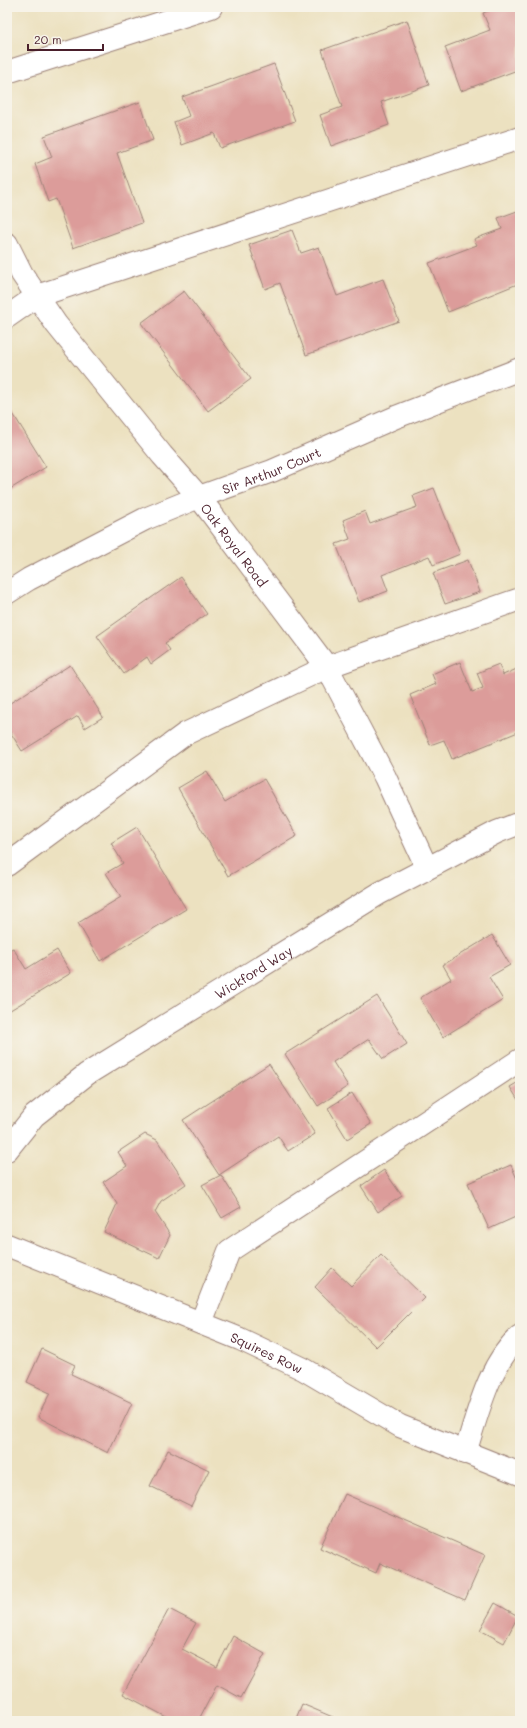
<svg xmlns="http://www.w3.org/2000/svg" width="527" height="1728" viewBox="0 0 527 1728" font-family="Mali,sans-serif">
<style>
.building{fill:#dc9c9a}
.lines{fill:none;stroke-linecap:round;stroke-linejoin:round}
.minor-casing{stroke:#9b8076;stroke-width:24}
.minor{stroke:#fff;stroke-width:22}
.labels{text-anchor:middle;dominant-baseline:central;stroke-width:3;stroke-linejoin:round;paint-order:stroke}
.street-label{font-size:13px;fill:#4a1f2b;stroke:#f7f3e8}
</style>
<rect width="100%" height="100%" fill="#f7f3e8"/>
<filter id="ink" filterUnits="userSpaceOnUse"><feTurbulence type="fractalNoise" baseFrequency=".025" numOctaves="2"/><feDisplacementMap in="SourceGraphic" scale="8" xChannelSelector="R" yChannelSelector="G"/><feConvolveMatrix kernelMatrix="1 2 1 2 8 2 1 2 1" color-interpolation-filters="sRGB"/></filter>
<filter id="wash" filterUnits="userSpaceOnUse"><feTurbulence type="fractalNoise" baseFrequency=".012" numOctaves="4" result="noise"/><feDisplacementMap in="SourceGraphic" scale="16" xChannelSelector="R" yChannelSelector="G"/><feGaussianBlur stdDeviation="0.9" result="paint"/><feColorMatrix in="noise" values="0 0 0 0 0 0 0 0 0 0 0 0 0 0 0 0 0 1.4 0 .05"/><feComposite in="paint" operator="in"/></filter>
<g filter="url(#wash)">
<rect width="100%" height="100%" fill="#ece1c0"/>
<g id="blocks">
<!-- building -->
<path class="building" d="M 498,7 L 520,7 L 520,69 L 461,91 L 445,47 L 490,30 L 483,13 Z
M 407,20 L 429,85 L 381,102 L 389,125 L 331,146 L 320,115 L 342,107 L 322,50 Z
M 274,64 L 295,121 L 220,148 L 214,133 L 182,145 L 174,122 L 189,116 L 182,97 Z
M 140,102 L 153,140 L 117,153 L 142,223 L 73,248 L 56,199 L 48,202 L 35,164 L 52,157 L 44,136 Z
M 520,210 L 520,283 L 448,312 L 429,263 L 477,245 L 474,239 L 502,229 L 498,218 Z
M 292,230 L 301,253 L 319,247 L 337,296 L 383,279 L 399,321 L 306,355 L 280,283 L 265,289 L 249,245 Z
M 184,291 L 251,379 L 208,411 L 141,323 Z
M 7,404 L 46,467 L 7,491 Z
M 434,488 L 460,554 L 433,565 L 429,556 L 382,575 L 388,591 L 359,602 L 336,544 L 350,539 L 343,520 L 365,511 L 370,524 L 417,507 L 413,496 Z
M 468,560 L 480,592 L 445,604 L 433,573 Z
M 181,577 L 207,614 L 165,643 L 170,650 L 151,664 L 147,657 L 124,674 L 97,636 Z
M 460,662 L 472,692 L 483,688 L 477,673 L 499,664 L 503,675 L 519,668 L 520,737 L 518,732 L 452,759 L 444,740 L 430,745 L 410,695 L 436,684 L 432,674 Z
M 70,665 L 103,717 L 85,728 L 78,716 L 22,751 L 7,727 L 7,705 Z
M 207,771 L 225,802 L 264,779 L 297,836 L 228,876 L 178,788 Z
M 137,827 L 186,909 L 100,961 L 78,923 L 121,897 L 106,873 L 123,863 L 111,843 Z
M 492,935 L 510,965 L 489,977 L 503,1000 L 443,1037 L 420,998 L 451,979 L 443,965 Z
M 13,948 L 26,969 L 57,950 L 71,973 L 7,1012 L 7,951 Z
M 377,996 L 407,1044 L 383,1059 L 369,1039 L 333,1062 L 348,1086 L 318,1106 L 285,1054 Z
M 269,1064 L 315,1134 L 288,1151 L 278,1136 L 219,1175 L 183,1120 Z
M 520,1081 L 520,1103 L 510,1087 Z
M 352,1093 L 371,1124 L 347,1139 L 328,1108 Z
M 145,1134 L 157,1140 L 186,1184 L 161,1201 L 155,1212 L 170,1235 L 159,1258 L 104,1232 L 117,1204 L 103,1182 L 127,1166 L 118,1152 Z
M 511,1165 L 520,1186 L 520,1215 L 489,1229 L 468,1183 Z
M 384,1170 L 402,1196 L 378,1212 L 361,1186 Z
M 221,1175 L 241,1207 L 222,1218 L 202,1185 Z
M 381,1255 L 425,1298 L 376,1347 L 315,1287 L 332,1268 L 351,1286 Z
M 42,1349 L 75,1365 L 71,1374 L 132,1403 L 108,1453 L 38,1417 L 50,1393 L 27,1382 Z
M 168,1450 L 209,1470 L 191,1506 L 150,1486 Z
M 345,1494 L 485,1555 L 465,1600 L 380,1563 L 376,1573 L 320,1548 Z
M 495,1603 L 518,1616 L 504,1643 L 480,1630 Z
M 169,1609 L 196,1623 L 182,1649 L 217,1667 L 233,1636 L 265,1654 L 241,1698 L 217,1685 L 198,1721 L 174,1721 L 123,1694 Z
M 302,1704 L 342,1721 L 295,1721 Z"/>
</g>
</g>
<g filter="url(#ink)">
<use href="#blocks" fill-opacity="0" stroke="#9b8076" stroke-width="1"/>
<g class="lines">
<defs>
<g id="minor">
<path d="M 7,72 L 211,7"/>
<path id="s1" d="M 7,244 L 22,274 L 56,324 L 162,455 L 199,497 L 327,667 L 385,777 L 427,868"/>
<path d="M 7,317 L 37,296 L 520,138"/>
<path id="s2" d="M 7,593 L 29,579 L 145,519 L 199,497 L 272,471 L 396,417 L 520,369"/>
<path d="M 7,865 L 185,734 L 327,667 L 520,599"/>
<path id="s3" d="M 7,1150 L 34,1116 L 87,1074 L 380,893 L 497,832 L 520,823"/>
<path id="s4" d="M 7,1245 L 240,1339 L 303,1369 L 400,1426 L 520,1474"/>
<path d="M 201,1323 L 229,1251 L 520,1060"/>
<path d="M 465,1453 C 478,1413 488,1365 520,1336"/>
</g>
</defs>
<!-- minor casing -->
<use href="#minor" class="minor-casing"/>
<!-- minor -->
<use href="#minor" class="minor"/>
</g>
</g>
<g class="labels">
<!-- street labels -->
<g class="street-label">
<text stroke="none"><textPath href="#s2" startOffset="292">Sir Arthur Court</textPath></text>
<text stroke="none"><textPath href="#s1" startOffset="378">Oak Royal Road</textPath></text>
<text stroke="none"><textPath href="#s3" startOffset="306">Wickford Way</textPath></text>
<text stroke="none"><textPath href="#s4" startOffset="281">Squires Row</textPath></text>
</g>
</g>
<!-- margin -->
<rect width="527" height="1728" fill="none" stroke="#f7f3e8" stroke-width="24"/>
<!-- scale -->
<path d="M28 44v6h75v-6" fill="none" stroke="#4a1f2b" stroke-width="2"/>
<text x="34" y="44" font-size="12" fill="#4a1f2b" stroke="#f7f3e8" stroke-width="3" paint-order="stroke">20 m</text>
</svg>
